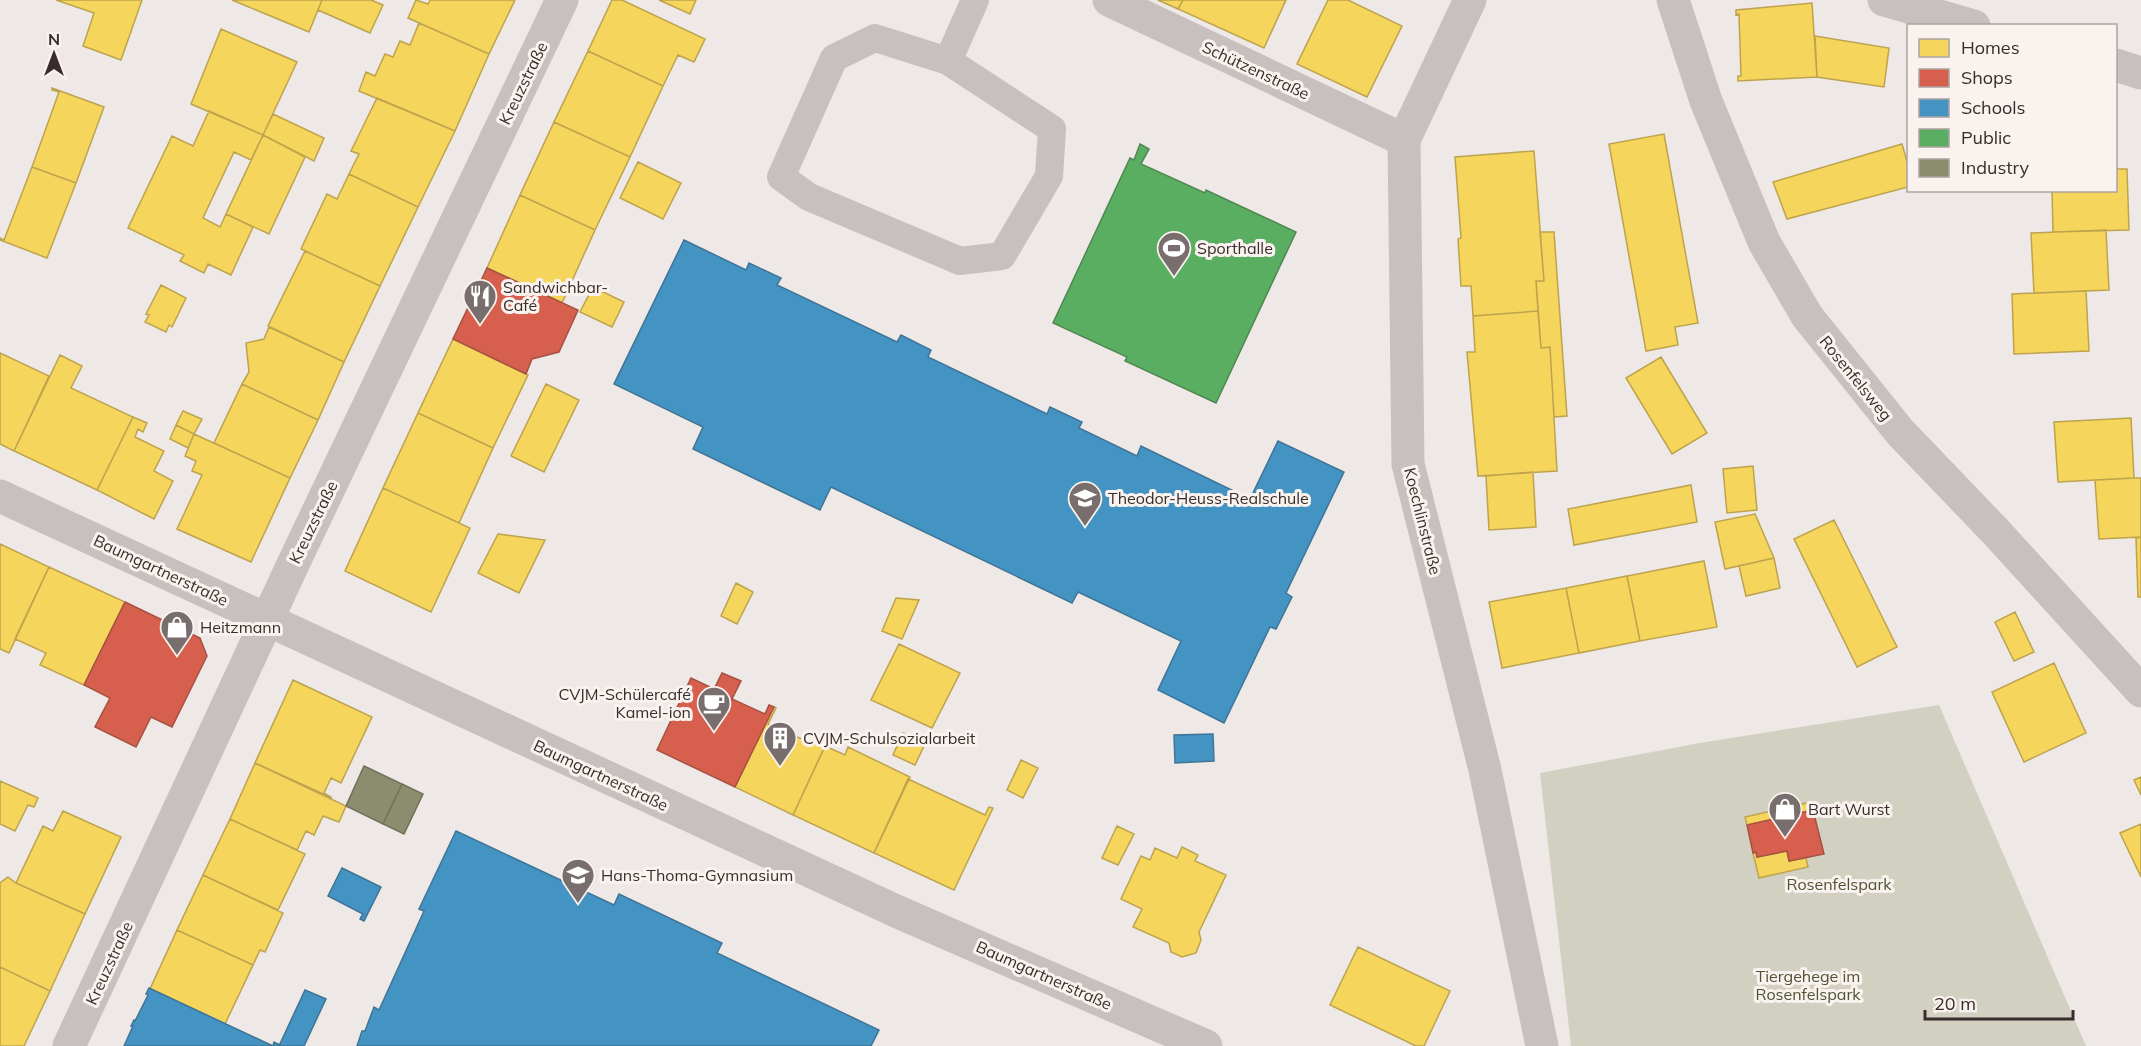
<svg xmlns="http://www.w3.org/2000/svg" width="2141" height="1046" viewBox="0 0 2141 1046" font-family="Mulish,sans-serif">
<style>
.green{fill:#d2d1c1}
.homes{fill:#f6d55c;stroke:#bda34e;stroke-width:1.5}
.shops{fill:#d6604d;stroke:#a75143;stroke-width:1.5}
.schools{fill:#4393c3;stroke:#407496;stroke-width:1.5}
.public{fill:#5aae61;stroke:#508751;stroke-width:1.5}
.industry{fill:#8c8c6e;stroke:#73705a;stroke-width:1.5}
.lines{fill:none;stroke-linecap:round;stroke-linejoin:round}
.service{stroke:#c7c0be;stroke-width:28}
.minor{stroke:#c7c0be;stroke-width:33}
.labels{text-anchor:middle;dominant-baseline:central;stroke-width:6;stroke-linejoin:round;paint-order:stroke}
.street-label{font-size:16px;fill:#382d2c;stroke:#f9f2ee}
.poi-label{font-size:16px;fill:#382d2c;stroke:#f9f2ee;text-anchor:start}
.park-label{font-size:16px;fill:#4e5333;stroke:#f9f2ee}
</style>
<rect width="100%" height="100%" fill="#eee8e6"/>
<!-- green -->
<path class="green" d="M 1939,705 L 2086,1046 L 1571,1046 L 1540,773 L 1700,743 Z"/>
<!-- homes -->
<path class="homes" d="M 56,0 L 142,0 L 121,60 L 83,46 L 94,13 Z
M 232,0 L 322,0 L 309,32 Z
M 322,0 L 371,0 L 383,5 L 370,33 L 318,10 Z
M 416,0 L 428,4 L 430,0 L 515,0 L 489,54 L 408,18 Z
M 612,0 L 622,0 L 705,39 L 694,62 L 678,55 L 663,86 L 588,51 Z
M 659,0 L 696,0 L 690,14 Z
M 1158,0 L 1183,0 L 1178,9 Z
M 1183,0 L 1286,0 L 1264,48 L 1178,9 Z
M 1328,0 L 1348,0 L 1402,26 L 1367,97 L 1297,64 Z
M 1812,3 L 1817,77 L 1738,81 L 1738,76 L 1741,76 L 1739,14 L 1736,15 L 1736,10 Z
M 419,23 L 489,54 L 455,131 L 359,91 L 366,72 L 375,76 L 385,54 L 393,57 L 400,41 L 410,45 Z
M 221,29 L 297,62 L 263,135 L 191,104 Z
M 1815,36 L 1889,48 L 1884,87 L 1817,77 Z
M 588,51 L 663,86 L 630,157 L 554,122 Z
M 52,88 L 104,107 L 76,183 L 32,167 L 59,92 L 52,90 Z
M 377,98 L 455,131 L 418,207 L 349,174 L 359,154 L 351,151 Z
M 209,111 L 263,135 L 251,160 L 234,152 L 203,218 L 220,227 L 226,214 L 253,227 L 231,275 L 208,264 L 204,273 L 180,261 L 184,255 L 128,228 L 172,136 L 193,146 Z
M 273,114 L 324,138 L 314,161 L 263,135 Z
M 554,122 L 630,157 L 595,230 L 520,195 Z
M 1664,134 L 1698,323 L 1675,327 L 1678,345 L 1646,351 L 1609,144 Z
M 263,135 L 305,157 L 269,234 L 226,214 Z
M 1902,144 L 1908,165 L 1908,187 L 1787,219 L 1773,182 Z
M 1534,151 L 1544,281 L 1536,281 L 1538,311 L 1473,316 L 1471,286 L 1461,286 L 1458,239 L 1461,238 L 1455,157 Z
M 638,162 L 681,183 L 663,219 L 620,198 Z
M 32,167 L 76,183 L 47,258 L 0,240 L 0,238 L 4,240 Z
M 2116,169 L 2127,169 L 2129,230 L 2053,232 L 2052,190 L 2116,190 Z
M 349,174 L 418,207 L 380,286 L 301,249 L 327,194 L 337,199 Z
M 520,195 L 595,230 L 562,303 L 487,268 Z
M 2106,230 L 2109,290 L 2034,293 L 2031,233 Z
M 1540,232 L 1554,232 L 1567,416 L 1554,417 L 1550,347 L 1541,348 L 1536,281 L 1544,281 Z
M 305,251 L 380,286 L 344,362 L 268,326 Z
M 161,285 L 186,298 L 172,327 L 169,325 L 166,332 L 145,322 L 149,315 L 146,314 Z
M 593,287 L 624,302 L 612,327 L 580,312 Z
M 2086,291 L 2089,351 L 2014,354 L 2012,294 Z
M 1538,311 L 1541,348 L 1550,347 L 1557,471 L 1478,476 L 1467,352 L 1475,352 L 1473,316 Z
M 269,327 L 344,362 L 318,420 L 242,384 L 249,372 L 246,343 L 264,339 Z
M 453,339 L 528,375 L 493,448 L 418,413 Z
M 0,353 L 49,376 L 14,451 L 0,444 Z
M 60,355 L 82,366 L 71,388 L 133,417 L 97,490 L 14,451 Z
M 1661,357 L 1707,433 L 1672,454 L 1626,378 Z
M 242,384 L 318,420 L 290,478 L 214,443 Z
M 546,384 L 579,400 L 544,472 L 511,456 Z
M 183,411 L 202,419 L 194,434 L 176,425 Z
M 418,413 L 493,448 L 459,523 L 383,488 Z
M 133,417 L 147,423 L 143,432 L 138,429 L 135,437 L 164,451 L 154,471 L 173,481 L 154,519 L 97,490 Z
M 2131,418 L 2134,478 L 2058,482 L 2054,422 Z
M 176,425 L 194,434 L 188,448 L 170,439 Z
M 194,434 L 290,478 L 251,562 L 177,529 L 202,475 L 192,471 L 196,461 L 185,456 Z
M 1753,466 L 1757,510 L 1727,513 L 1723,469 Z
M 1533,472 L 1536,527 L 1489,530 L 1486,476 Z
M 2134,478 L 2141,478 L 2141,537 L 2099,539 L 2095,480 Z
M 1691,485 L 1697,522 L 1574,545 L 1568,509 Z
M 383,488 L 470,528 L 431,612 L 345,571 Z
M 1755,514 L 1774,558 L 1725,569 L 1715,522 Z
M 1834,520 L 1897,647 L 1857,667 L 1794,539 Z
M 498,534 L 545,540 L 519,593 L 478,573 Z
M 2141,537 L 2141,597 L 2138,597 L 2136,538 Z
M 0,544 L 49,567 L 9,653 L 0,649 Z
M 1774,558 L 1780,588 L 1746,596 L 1739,566 Z
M 1704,561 L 1717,627 L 1640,641 L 1627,576 Z
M 49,567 L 125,602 L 84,685 L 40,665 L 46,653 L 15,639 Z
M 1627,576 L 1640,641 L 1579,653 L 1566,588 Z
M 736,583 L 753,592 L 737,624 L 721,616 Z
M 1566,588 L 1579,653 L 1502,668 L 1489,602 Z
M 896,598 L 919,600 L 902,639 L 882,631 Z
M 2015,612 L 2034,652 L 2014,661 L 1995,622 Z
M 899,644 L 960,673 L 932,728 L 871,700 Z
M 2054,663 L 2086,733 L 2024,762 L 1992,692 Z
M 293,680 L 372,717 L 341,783 L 331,778 L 324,793 L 332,798 L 255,763 Z
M 774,707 L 776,708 L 768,724 L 813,744 L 818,735 L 828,740 L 793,815 L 735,787 Z
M 903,733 L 926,742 L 915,765 L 893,755 Z
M 825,746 L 845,755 L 848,747 L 910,777 L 874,853 L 793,815 Z
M 1021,760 L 1038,768 L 1023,798 L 1007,790 Z
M 255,763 L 346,806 L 339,822 L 323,816 L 314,835 L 306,831 L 297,850 L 230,819 Z
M 2141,777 L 2141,795 L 2134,780 Z
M 908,779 L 985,815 L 989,807 L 993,808 L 954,890 L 874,853 Z
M 0,781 L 38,798 L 34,807 L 28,805 L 15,831 L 0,824 Z
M 1811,802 L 1813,810 L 1747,825 L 1745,817 Z
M 63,811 L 121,837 L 85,914 L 16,883 L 43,826 L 53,831 Z
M 230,819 L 305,854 L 278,910 L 203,875 Z
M 2141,824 L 2141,877 L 2120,833 Z
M 1117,826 L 1134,834 L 1118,865 L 1102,858 Z
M 1182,847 L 1198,855 L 1195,861 L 1226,875 L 1199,932 L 1201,940 L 1196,953 L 1182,957 L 1171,952 L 1169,943 L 1133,927 L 1142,909 L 1121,899 L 1141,856 L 1150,860 L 1155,848 L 1177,858 Z
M 1787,851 L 1789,861 L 1806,858 L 1808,867 L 1759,878 L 1753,853 L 1756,852 L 1757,857 Z
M 203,875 L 283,913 L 265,952 L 260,950 L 253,965 L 177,930 Z
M 8,877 L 16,883 L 85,914 L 50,991 L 0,967 L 0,883 Z
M 177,930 L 253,965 L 225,1024 L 150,989 Z
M 1358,947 L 1450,991 L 1424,1046 L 1416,1046 L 1330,1005 Z
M 0,967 L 50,991 L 24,1046 L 0,1046 Z"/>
<!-- shops -->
<path class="shops" d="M 487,268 L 578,310 L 559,352 L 532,359 L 526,374 L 453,339 Z
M 125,602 L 200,638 L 207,656 L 172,727 L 151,717 L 136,747 L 95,727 L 110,698 L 84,685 Z
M 722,673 L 741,681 L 732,699 L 765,714 L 769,705 L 774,707 L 735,787 L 657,750 L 691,678 L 714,689 Z
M 1813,810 L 1824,854 L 1789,861 L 1787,851 L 1757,857 L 1756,852 L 1753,853 L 1747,825 Z"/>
<!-- schools -->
<path class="schools" d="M 684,240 L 746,270 L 749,263 L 781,278 L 777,285 L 897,342 L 901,335 L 931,350 L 928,357 L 1047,414 L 1050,407 L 1082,422 L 1079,428 L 1137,456 L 1141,446 L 1250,499 L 1278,441 L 1344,472 L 1286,593 L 1292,597 L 1276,629 L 1270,627 L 1224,723 L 1158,690 L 1181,641 L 1078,592 L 1072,603 L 831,487 L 820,510 L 693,449 L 703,427 L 614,384 Z
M 1213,734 L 1214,761 L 1175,763 L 1174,735 Z
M 456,831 L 614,905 L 619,894 L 722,943 L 717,953 L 879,1030 L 871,1046 L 357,1046 L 362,1031 L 365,1031 L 374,1007 L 379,1010 L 424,911 L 419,909 Z
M 342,868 L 381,887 L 364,921 L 360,919 L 363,914 L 328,896 Z
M 149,988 L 273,1046 L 274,1042 L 280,1045 L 279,1046 L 124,1046 L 133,1026 L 131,1026 L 134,1020 L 135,1021 L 148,995 L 146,994 Z
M 305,990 L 326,999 L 304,1046 L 279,1046 Z"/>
<!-- public -->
<path class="public" d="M 1140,144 L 1149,149 L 1141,164 L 1205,193 L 1206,190 L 1296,232 L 1216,403 L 1125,361 L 1127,357 L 1053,323 L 1130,158 L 1134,160 Z"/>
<!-- industry -->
<path class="industry" d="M 364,766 L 402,784 L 383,824 L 346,806 Z
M 402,784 L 423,794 L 404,834 L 383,824 Z"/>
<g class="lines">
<!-- service -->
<path class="service" d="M 875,38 L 948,61 L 1052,129 L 1049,176 L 1002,256 L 960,261 L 809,197 L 781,177 L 834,58 Z
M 948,61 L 975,0"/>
<!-- minor -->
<path class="minor" d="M 1109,0 L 1404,140
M 1470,0 L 1404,140 L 1408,464 L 1485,770 L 1542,1046
M 1673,0 L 1706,101 L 1764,242 L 1807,316 L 1900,432 L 1996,532 L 2141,691
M 1884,0 L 1974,26
M 2116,65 L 2141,73
M 0,496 L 896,911 L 1206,1046
M 69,1046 L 294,562 L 562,0"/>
</g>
<!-- icons -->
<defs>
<symbol id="stadium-pin" viewBox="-11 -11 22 30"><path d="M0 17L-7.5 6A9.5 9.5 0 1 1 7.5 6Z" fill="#786e6d" stroke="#f9f2ee"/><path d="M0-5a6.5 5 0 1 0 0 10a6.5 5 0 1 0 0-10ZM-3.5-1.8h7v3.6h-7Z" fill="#fff"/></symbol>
<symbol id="restaurant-pin" viewBox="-11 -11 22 30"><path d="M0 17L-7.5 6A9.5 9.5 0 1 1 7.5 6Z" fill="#786e6d" stroke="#f9f2ee"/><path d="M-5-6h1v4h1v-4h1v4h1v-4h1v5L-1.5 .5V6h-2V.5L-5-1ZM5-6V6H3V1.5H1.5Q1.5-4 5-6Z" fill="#fff"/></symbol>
<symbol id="school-pin" viewBox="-11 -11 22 30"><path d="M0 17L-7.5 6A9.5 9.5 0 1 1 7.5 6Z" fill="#786e6d" stroke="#f9f2ee"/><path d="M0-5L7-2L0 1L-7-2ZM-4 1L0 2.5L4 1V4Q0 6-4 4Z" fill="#fff"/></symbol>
<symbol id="shop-pin" viewBox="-11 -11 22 30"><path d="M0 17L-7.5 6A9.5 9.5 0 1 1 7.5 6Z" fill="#786e6d" stroke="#f9f2ee"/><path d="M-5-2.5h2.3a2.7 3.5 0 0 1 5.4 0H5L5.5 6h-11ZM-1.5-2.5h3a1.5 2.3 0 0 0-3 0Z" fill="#fff"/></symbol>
<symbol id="cafe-pin" viewBox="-11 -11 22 30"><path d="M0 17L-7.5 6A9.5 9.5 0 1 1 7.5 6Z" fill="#786e6d" stroke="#f9f2ee"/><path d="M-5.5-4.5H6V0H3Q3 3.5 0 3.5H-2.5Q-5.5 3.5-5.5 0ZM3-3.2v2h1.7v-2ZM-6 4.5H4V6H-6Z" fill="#fff"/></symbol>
<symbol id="building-pin" viewBox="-11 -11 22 30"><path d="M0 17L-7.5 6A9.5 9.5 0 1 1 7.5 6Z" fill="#786e6d" stroke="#f9f2ee"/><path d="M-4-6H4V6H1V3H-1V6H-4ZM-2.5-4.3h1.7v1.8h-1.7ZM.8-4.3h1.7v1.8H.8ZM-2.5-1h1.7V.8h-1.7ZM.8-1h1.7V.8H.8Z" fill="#fff"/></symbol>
</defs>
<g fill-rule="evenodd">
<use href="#stadium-pin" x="1155" y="229" width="38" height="52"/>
<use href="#restaurant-pin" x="461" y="277" width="38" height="52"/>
<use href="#school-pin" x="1066" y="479" width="38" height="52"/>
<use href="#shop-pin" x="158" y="608" width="38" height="52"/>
<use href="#cafe-pin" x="695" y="684" width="38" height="52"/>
<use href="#building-pin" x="761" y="719" width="38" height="52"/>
<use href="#shop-pin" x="1766" y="790" width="38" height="52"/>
<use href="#school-pin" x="559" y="856" width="38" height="52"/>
</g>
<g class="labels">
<!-- street labels -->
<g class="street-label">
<text transform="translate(1256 70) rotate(25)">Schützenstraße</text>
<text transform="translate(523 83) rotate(-64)">Kreuzstraße</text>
<text transform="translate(1856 378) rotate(51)">Rosenfelsweg</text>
<text transform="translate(1423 521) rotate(76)">Koechlinstraße</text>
<text transform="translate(313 522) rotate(-64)">Kreuzstraße</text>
<text transform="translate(161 570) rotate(25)">Baumgartnerstraße</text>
<text transform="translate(601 775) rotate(25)">Baumgartnerstraße</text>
<text transform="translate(109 963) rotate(-65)">Kreuzstraße</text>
<text transform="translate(1044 975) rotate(24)">Baumgartnerstraße</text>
</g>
<!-- poi labels -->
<g class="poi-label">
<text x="1197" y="248">Sporthalle</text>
<text x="503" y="287">Sandwichbar-<tspan x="503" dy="18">Café</tspan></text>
<text x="1108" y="498">Theodor-Heuss-Realschule</text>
<text x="200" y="627">Heitzmann</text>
<text x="691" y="694" text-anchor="end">CVJM-Schülercafé<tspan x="691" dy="18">Kamel-ion</tspan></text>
<text x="803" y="738">CVJM-Schulsozialarbeit</text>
<text x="1808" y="809">Bart Wurst</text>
<text x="601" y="875">Hans-Thoma-Gymnasium</text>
</g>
<!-- park labels -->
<g class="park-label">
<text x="1839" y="884">Rosenfelspark</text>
<text x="1808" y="976">Tiergehege im<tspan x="1808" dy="18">Rosenfelspark</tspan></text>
</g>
</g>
<!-- legend -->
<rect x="1907" y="24" width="210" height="168" fill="#f9f2ee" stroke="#aca3a0" stroke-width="1.5"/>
<rect x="1919" y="39" width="30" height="18" fill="#f6d55c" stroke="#aca3a0" stroke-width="1.5"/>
<text x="1961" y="54" font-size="18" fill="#382d2c">Homes</text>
<rect x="1919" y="69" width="30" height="18" fill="#d6604d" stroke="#aca3a0" stroke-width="1.5"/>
<text x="1961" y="84" font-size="18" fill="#382d2c">Shops</text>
<rect x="1919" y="99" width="30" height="18" fill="#4393c3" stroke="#aca3a0" stroke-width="1.5"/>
<text x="1961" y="114" font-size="18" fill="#382d2c">Schools</text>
<rect x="1919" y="129" width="30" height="18" fill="#5aae61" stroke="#aca3a0" stroke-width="1.5"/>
<text x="1961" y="144" font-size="18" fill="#382d2c">Public</text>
<rect x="1919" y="159" width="30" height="18" fill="#8c8c6e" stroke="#aca3a0" stroke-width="1.5"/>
<text x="1961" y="174" font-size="18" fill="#382d2c">Industry</text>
<!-- north arrow -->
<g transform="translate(54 54)" stroke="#f9f2ee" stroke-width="4.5" paint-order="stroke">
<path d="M0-4.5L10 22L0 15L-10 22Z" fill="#382d2c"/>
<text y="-9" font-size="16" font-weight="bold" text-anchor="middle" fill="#382d2c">N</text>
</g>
<!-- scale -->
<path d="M1925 1010v9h148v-9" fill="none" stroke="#382d2c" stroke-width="3"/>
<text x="1934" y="1010" font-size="18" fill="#382d2c" stroke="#f9f2ee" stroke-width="4.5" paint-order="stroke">20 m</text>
</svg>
